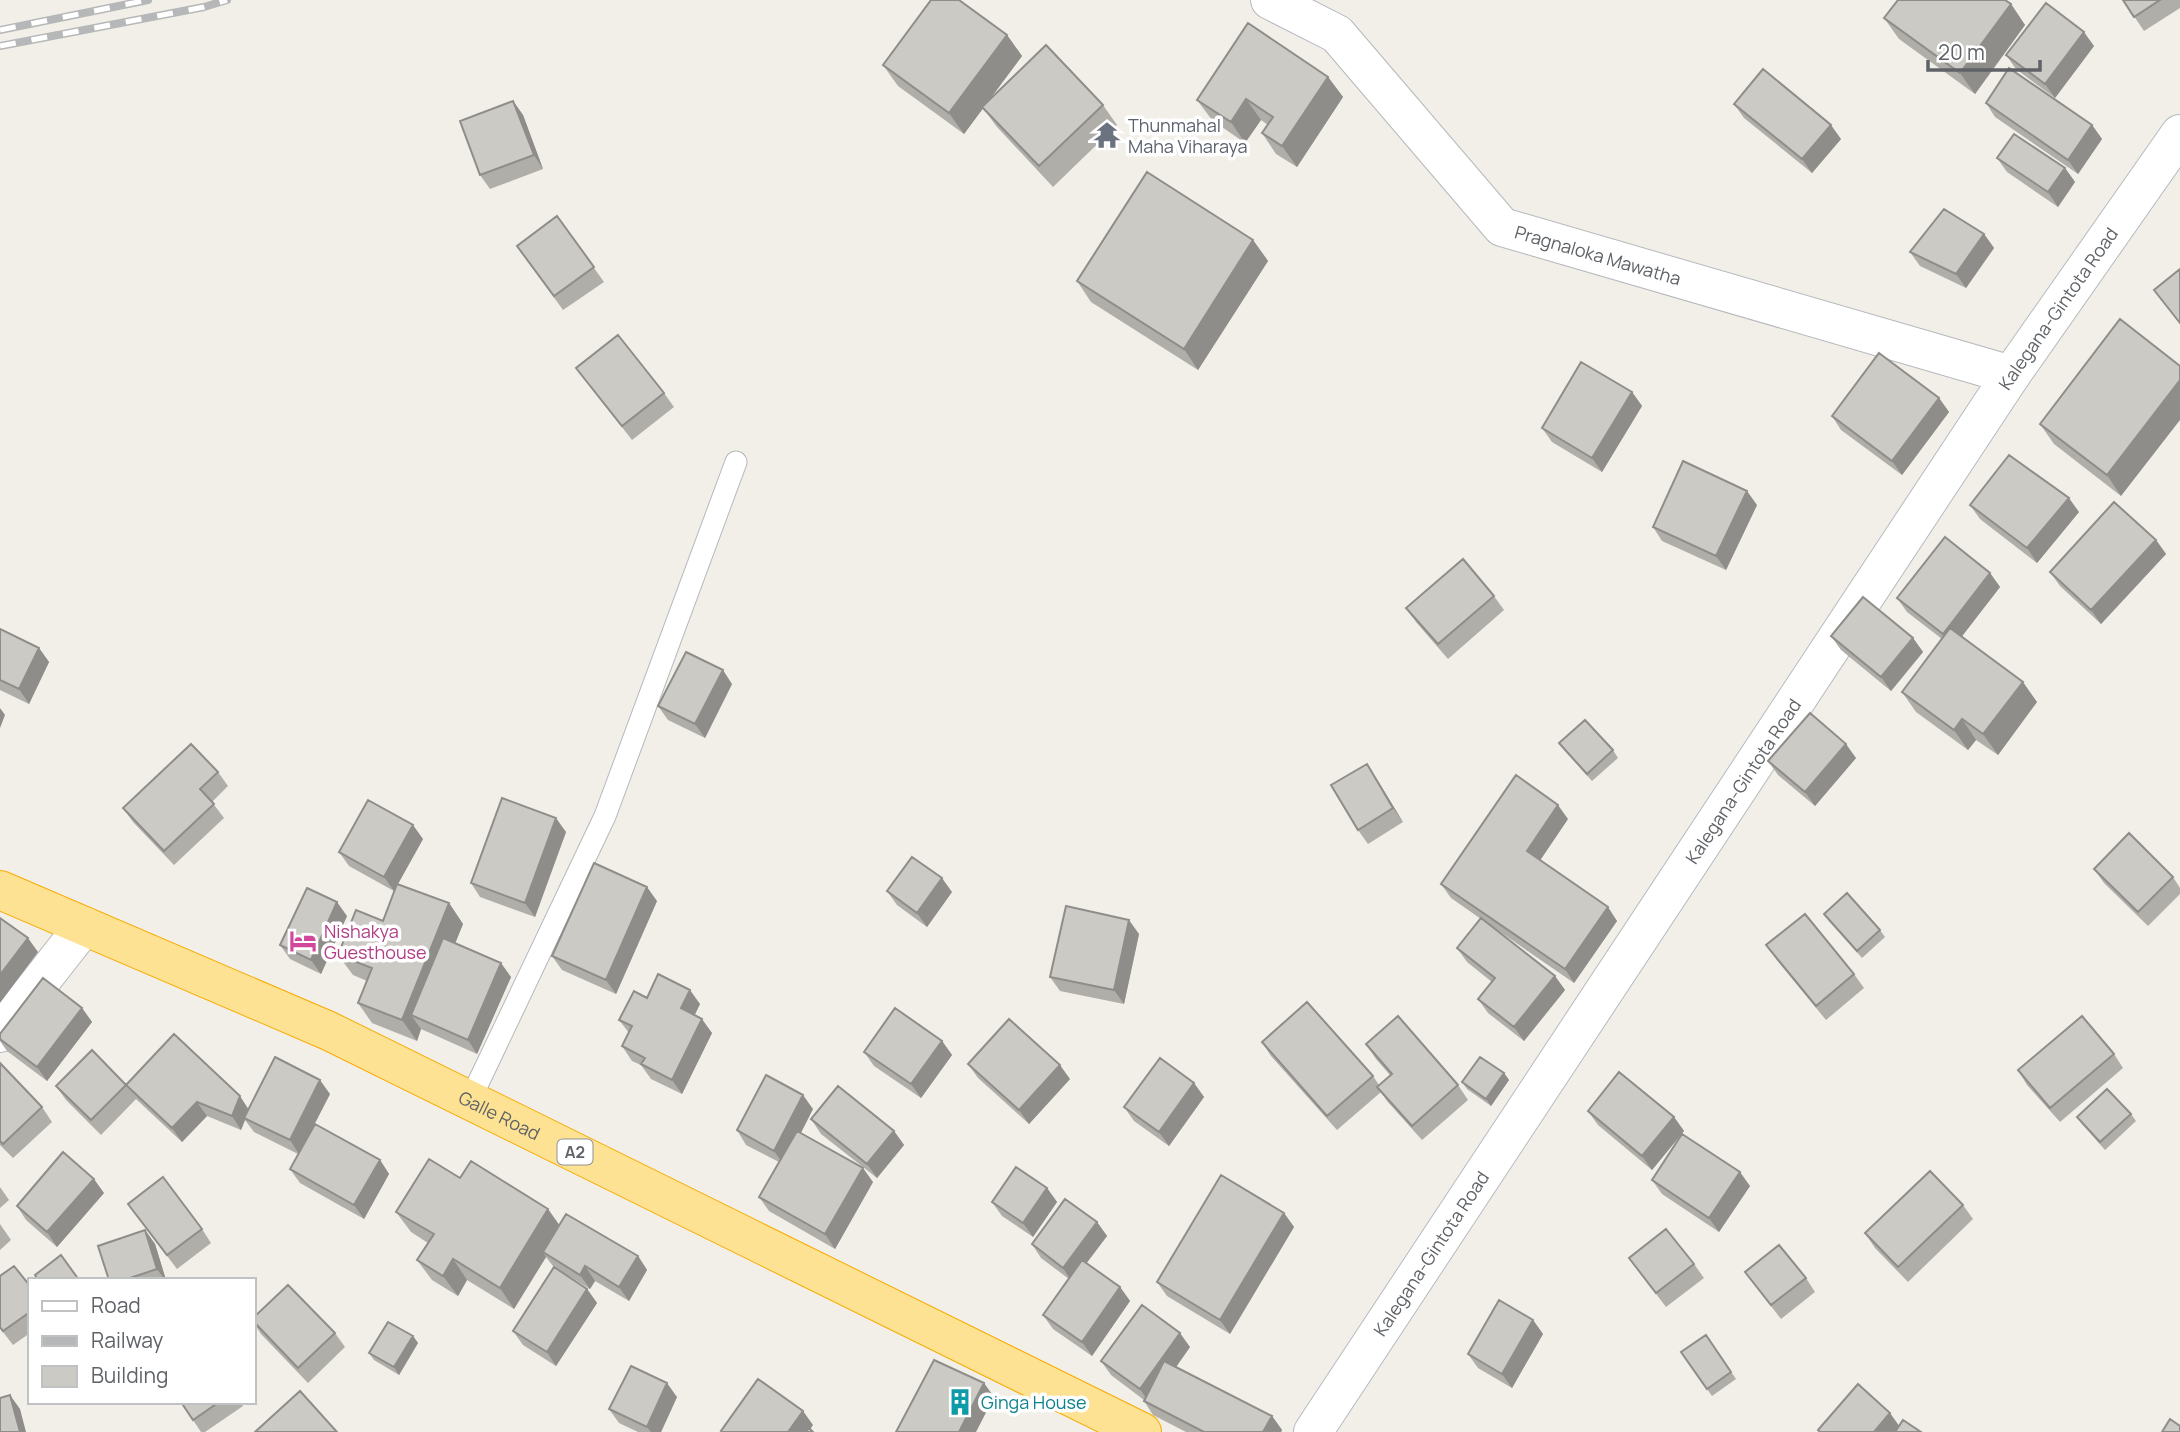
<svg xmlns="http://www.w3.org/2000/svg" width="2180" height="1432" viewBox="0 0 2180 1432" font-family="Manrope,sans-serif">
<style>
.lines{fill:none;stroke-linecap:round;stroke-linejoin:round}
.lane-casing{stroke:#b5b8bc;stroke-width:23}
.street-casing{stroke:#b5b8bc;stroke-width:40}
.secondary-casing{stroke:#b6babf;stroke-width:40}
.highway-casing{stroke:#f9ab00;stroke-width:40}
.lane{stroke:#fff;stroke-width:21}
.street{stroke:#fff;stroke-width:38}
.secondary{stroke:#fff;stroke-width:38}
.highway{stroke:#fde293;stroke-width:38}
.rail-casing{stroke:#b6b7b8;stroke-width:8}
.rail{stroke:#fff;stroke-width:5;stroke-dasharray:16;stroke-linecap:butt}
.wall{fill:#afaea9}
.shaded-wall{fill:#8f8d8a}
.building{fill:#cccac5;stroke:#8f8d8a;stroke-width:2}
.labels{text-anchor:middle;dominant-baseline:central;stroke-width:7;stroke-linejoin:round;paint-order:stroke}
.shield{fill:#fff;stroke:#8f9295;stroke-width:2}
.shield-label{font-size:16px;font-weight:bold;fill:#5f6368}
.worship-label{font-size:18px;fill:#5b616d;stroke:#fff;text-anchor:start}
.street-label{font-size:18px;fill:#5f6368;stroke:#fff}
.hotel-label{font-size:18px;fill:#b23c85;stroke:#fff;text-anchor:start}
.culture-label{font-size:18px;fill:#0d838f;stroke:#fff;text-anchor:start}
</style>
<rect width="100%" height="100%" fill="#f1efe8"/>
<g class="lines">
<defs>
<path id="lane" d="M 470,1100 L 605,816 L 736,462"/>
<g id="street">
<path id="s1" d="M 1270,0 L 1337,34 L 1502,227 L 2011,375"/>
<path d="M 0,1033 L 84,926"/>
</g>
<g id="secondary">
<path id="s2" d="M 1313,1432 L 2011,375 L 2180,134"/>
</g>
<g id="highway">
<path id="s3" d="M 0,890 L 329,1031 L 1142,1432"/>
</g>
</defs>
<!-- lane casing -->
<use href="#lane" class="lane-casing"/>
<!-- street casing -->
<use href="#street" class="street-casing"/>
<!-- secondary casing -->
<use href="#secondary" class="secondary-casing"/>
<!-- highway casing -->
<use href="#highway" class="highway-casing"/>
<!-- lane -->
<use href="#lane" class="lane"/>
<!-- street -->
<use href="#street" class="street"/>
<!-- secondary -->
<use href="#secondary" class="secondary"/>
<!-- highway -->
<use href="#highway" class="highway"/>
<defs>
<path id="rail" d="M 0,30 L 148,0
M 0,46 L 204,7 L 227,0"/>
</defs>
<!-- rail casing -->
<use href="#rail" class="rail-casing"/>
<!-- rail -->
<use href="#rail" class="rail"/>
</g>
<!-- wall -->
<path class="wall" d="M 2123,0 L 2180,0 L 2180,8 L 2144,31 Z
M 2011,4 L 2025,25 L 1975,94 L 1899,39 L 1884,18 Z
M 1007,35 L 1022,56 L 988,101 L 1103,105 L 1117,125 L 1053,187 L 997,127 L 983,108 L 964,134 L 898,86 L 883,65 Z
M 2094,46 L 2055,98 L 2016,69 L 2006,55 Z
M 1328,77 L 1343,97 L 1297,167 L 1276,154 L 1262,133 L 1268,125 L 1261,120 L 1245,143 L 1212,120 L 1197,100 Z
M 513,101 L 523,115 L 543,169 L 490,189 L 480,175 Z
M 1986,103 L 2092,125 L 2102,139 L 2078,174 L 1995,117 Z
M 1734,104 L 1841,139 L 1812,173 L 1744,118 Z
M 1997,158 L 2065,168 L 2075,182 L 2058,207 L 2007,172 Z
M 557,216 L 604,282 L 563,310 L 517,246 Z
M 1984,234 L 1994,248 L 1966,288 L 1920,266 L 1910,252 Z
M 1253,240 L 1268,261 L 1198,370 L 1091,302 L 1077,281 Z
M 2180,269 L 2180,324 L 2154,290 Z
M 2120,319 L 2121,496 L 2054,444 L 2040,424 Z
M 576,368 L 664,393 L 674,407 L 632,440 Z
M 1632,392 L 1642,406 L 1602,472 L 1552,442 L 1542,428 Z
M 1939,398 L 1949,412 L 1902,475 L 1841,430 L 1832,416 Z
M 1757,505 L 1726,570 L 1662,541 L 1653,527 Z
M 1970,505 L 2079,512 L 2037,563 L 1980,519 Z
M 2156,540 L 2166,554 L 2101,624 L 2060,586 L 2050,572 Z
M 1990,573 L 2000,587 L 1962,636 L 2037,702 L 1998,755 L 1976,740 L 1968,750 L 1916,712 L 1902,692 L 1942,639 L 1907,612 L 1897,598 Z
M 1494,596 L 1504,610 L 1448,659 L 1416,622 L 1406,608 Z
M 0,629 L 39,648 L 49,662 L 29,704 L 0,690 Z
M 1831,636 L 1913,638 L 1923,652 L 1891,691 L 1841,650 Z
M 732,684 L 705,738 L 668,720 L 658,706 Z
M 1559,743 L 1613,750 L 1618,758 L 1592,781 L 1564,750 Z
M 1856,758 L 1815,806 L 1778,775 L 1768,761 Z
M 218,772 L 228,786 L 212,802 L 224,818 L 174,865 L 133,822 L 123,808 Z
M 1376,778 L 1403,822 L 1368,844 L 1358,830 Z
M 1568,819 L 1540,860 L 1617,921 L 1574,983 L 1493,927 L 1555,976 L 1565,990 L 1524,1041 L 1488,1013 L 1478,999 L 1492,982 L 1467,962 L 1457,948 L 1481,919 L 1451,898 L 1441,884 Z
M 566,832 L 535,917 L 480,897 L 471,883 Z
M 423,839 L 398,884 L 449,903 L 463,924 L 455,943 L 511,977 L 477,1054 L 421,1029 L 417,1041 L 372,1023 L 358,1003 L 367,981 L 353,975 L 338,955 L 383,921 L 396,886 L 394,891 L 349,866 L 339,852 Z
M 2094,869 L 2173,877 L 2180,888 L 2180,894 L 2148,926 L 2104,883 Z
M 887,891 L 952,892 L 927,927 L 897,905 Z
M 657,901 L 616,994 L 562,970 L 552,956 Z
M 1824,914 L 1880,930 L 1885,937 L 1862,958 L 1829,921 Z
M 347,916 L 321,974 L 290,959 L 280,945 Z
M 1139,934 L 1124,1004 L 1060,991 L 1050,977 Z
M 1766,945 L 1854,974 L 1864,988 L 1826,1020 L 1776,959 Z
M 647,998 L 700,1004 L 694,1015 L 712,1033 L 682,1094 L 651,1079 L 641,1065 L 632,1061 L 622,1046 L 629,1033 L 619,1020 Z
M 82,1008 L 92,1022 L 47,1081 L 7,1051 L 0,1041 L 0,1034 Z
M 942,1041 L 952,1055 L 921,1098 L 874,1066 L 864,1052 Z
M 1262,1042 L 1373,1076 L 1379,1085 L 1390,1075 L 1376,1059 L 1366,1044 L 1458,1085 L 1468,1100 L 1422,1140 L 1387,1101 L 1381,1092 L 1337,1130 L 1271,1056 Z
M 2114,1054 L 2123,1068 L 2060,1122 L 2027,1085 L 2018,1070 Z
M 0,1063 L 42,1107 L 52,1122 L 13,1158 L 0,1145 Z
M 968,1064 L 1070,1079 L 1029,1124 L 978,1078 Z
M 1504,1073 L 1509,1080 L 1491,1106 L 1467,1089 L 1462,1082 Z
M 1194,1083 L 1204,1097 L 1169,1146 L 1134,1121 L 1124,1107 Z
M 126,1085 L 249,1109 L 330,1094 L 313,1127 L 380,1160 L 389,1174 L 364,1219 L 300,1183 L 290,1169 L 298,1154 L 254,1132 L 245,1120 L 241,1130 L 207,1116 L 182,1142 L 136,1099 Z
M 126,1085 L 136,1099 L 101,1135 L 66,1100 L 56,1086 Z
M 813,1109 L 801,1133 L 873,1182 L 835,1249 L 769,1211 L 759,1197 L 779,1162 L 746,1145 L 737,1130 Z
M 1588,1111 L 1674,1117 L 1684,1131 L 1652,1170 L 1598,1125 Z
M 2131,1114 L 2136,1121 L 2105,1150 L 2082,1124 L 2077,1117 Z
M 811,1119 L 894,1131 L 904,1145 L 877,1178 L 821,1134 Z
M 460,1178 L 559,1225 L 638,1256 L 647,1270 L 629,1301 L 595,1281 L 590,1289 L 553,1266 L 546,1257 L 514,1309 L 467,1280 L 458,1296 L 432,1280 L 417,1260 L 428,1243 L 411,1232 L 396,1212 Z
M 1652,1180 L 1750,1186 L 1719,1232 L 1662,1194 Z
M 0,1187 L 9,1200 L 0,1208 Z
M 1047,1188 L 1057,1202 L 1033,1237 L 1002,1216 L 992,1202 Z
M 104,1193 L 57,1247 L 26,1220 L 17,1206 Z
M 128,1204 L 202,1229 L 211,1243 L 177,1269 Z
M 1963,1205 L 1973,1219 L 1908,1282 L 1875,1248 L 1865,1233 Z
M 1284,1213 L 1294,1227 L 1230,1334 L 1167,1296 L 1157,1282 Z
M 1097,1222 L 1107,1236 L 1086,1264 L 1120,1287 L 1130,1301 L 1092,1356 L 1053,1329 L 1043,1315 L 1069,1279 L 1041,1258 L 1032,1244 Z
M 0,1224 L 11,1240 L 0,1250 Z
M 145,1230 L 155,1244 L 166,1280 L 109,1280 Z
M 1629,1258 L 1694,1264 L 1704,1278 L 1666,1307 Z
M 1745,1272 L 1806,1278 L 1815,1292 L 1781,1319 Z
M 30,1286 L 30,1333 L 13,1345 L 0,1328 Z
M 587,1289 L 597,1303 L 556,1366 L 523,1345 L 513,1331 Z
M 254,1317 L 335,1333 L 345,1347 L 308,1383 L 261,1334 L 254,1323 Z
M 1533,1320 L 1543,1334 L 1512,1388 L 1478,1368 L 1468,1354 Z
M 1706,1335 L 1736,1379 L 1712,1396 L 1681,1352 Z
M 413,1336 L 418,1343 L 399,1375 L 374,1360 L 369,1353 Z
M 1190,1347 L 1176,1367 L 1272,1416 L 1282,1430 L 1281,1432 L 1186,1432 L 1153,1415 L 1144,1401 L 1144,1400 L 1111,1375 L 1101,1361 Z
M 677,1397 L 661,1432 L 638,1432 L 619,1423 L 609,1409 Z
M 181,1402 L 241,1402 L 243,1406 L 205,1432 L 201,1432 Z"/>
<!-- shaded-wall -->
<path class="shaded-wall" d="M 2011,4 L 2025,25 L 1975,94 L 1960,73 Z
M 2084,32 L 2094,46 L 2055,98 L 2045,84 Z
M 1007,35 L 1022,56 L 964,134 L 949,113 Z
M 1328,77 L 1343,97 L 1297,167 L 1282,146 Z
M 1246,99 L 1261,120 L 1245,143 L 1231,122 Z
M 513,101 L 523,115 L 543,169 L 534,155 Z
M 1831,125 L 1841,139 L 1812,173 L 1802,159 Z
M 2092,125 L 2102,139 L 2078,174 L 2068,160 Z
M 2065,168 L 2075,182 L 2058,207 L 2048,192 Z
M 1984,234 L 1994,248 L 1966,288 L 1956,274 Z
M 1253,240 L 1268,261 L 1198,370 L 1184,349 Z
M 2180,380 L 2180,420 L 2121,496 L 2107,475 Z
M 1632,392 L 1642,406 L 1602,472 L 1592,458 Z
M 1939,398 L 1949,412 L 1902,475 L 1892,461 Z
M 1747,491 L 1757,505 L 1726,570 L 1716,556 Z
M 2069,498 L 2079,512 L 2037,563 L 2027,548 Z
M 2156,540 L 2166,554 L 2101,624 L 2091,610 Z
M 1990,573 L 2000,587 L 1953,648 L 1943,634 Z
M 1913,638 L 1923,652 L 1891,691 L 1881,677 Z
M 39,648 L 49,662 L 29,704 L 19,689 Z
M 723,670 L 732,684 L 705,738 L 695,724 Z
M 2023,682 L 2037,702 L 1998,755 L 1983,734 Z
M 0,708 L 5,715 L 0,728 Z
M 1962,719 L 1976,740 L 1968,750 L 1954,730 Z
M 1846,744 L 1856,758 L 1815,806 L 1805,792 Z
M 1367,764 L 1376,778 L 1403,822 L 1393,808 Z
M 1558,805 L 1568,819 L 1537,865 L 1527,851 Z
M 556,818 L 566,832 L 535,917 L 525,903 Z
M 413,825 L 423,839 L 394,891 L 384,877 Z
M 942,878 L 952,892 L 927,927 L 917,913 Z
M 647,887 L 657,901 L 616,994 L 606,980 Z
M 337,902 L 347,916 L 321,974 L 311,960 Z
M 449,903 L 463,924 L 424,1021 L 411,1015 L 421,1029 L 417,1041 L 402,1020 Z
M 1608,907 L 1617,921 L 1574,983 L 1565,969 Z
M 1129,920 L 1139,934 L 1124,1004 L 1114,990 Z
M 28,938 L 38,952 L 0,1003 L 0,975 Z
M 501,963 L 511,977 L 477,1054 L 468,1040 Z
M 1555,976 L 1565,990 L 1524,1041 L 1514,1027 Z
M 690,990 L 700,1004 L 691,1023 L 681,1008 Z
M 82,1008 L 92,1022 L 47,1081 L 37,1067 Z
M 702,1019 L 712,1033 L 682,1094 L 672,1080 Z
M 942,1041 L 952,1055 L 921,1098 L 911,1084 Z
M 1060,1065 L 1070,1079 L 1029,1124 L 1019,1110 Z
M 1504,1073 L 1509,1080 L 1491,1106 L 1486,1099 Z
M 320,1080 L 330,1094 L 299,1154 L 290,1140 Z
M 1194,1083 L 1204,1097 L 1169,1146 L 1159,1132 Z
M 803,1095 L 813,1109 L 784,1165 L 774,1151 Z
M 240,1096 L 249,1110 L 244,1118 L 245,1120 L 241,1130 L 232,1116 Z
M 197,1102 L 207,1116 L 182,1142 L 172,1128 Z
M 1674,1117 L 1684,1131 L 1652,1170 L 1642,1156 Z
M 894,1131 L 904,1145 L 877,1178 L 867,1164 Z
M 380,1160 L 389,1174 L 364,1219 L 354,1205 Z
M 863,1168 L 873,1182 L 835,1249 L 825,1234 Z
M 1740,1172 L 1750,1186 L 1719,1232 L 1709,1218 Z
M 94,1179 L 104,1193 L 57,1247 L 47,1232 Z
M 1047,1188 L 1057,1202 L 1033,1237 L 1023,1223 Z
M 548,1209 L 563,1230 L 543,1252 L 546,1257 L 514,1309 L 500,1288 Z
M 1284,1213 L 1294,1227 L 1230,1334 L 1220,1320 Z
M 1097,1222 L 1107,1236 L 1072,1282 L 1063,1268 Z
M 145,1230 L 155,1244 L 166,1280 L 165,1280 L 157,1269 Z
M 638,1256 L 647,1270 L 629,1301 L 619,1287 Z
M 453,1259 L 467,1280 L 458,1296 L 443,1276 Z
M 585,1266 L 595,1281 L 590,1289 L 580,1275 Z
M 1120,1287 L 1130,1301 L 1092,1356 L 1082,1342 Z
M 587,1289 L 597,1303 L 556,1366 L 547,1352 Z
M 1533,1320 L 1543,1334 L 1512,1388 L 1502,1374 Z
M 1180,1333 L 1190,1347 L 1150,1404 L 1140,1389 Z
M 413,1336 L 418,1343 L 399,1375 L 394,1367 Z
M 667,1383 L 677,1397 L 661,1432 L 651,1432 L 647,1427 Z
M 984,1383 L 994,1397 L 976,1432 L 959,1432 Z
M 10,1395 L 20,1409 L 26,1432 L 20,1432 Z
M 803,1411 L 813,1425 L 808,1432 L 788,1432 Z
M 1890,1413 L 1900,1427 L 1896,1432 L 1874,1432 Z
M 1272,1416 L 1282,1430 L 1281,1432 L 1263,1432 Z"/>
<!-- building -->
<path class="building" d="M 931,0 L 959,0 L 1007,35 L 949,113 L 883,65 Z
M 1898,0 L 2005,0 L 2011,4 L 1960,73 L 1884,18 Z
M 2123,0 L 2160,0 L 2134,17 Z
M 2046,3 L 2084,32 L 2045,84 L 2006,55 Z
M 1248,23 L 1328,77 L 1282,146 L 1262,133 L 1273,117 L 1246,99 L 1231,122 L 1197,100 Z
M 1046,45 L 1103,105 L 1039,166 L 982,107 Z
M 2009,68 L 2092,125 L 2068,160 L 1986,103 Z
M 1763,69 L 1831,125 L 1802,159 L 1734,104 Z
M 513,101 L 534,155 L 480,175 L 460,121 Z
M 2014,134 L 2065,168 L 2048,192 L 1997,158 Z
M 1147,172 L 1253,240 L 1184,349 L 1077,281 Z
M 1944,209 L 1984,234 L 1956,274 L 1910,252 Z
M 557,216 L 594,267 L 554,296 L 517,246 Z
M 2180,269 L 2180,323 L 2154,290 Z
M 2120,319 L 2180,366 L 2180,380 L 2107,475 L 2040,424 Z
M 618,335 L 664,393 L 622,426 L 576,368 Z
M 1879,353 L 1939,398 L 1892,461 L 1832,416 Z
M 1581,362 L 1632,392 L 1592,458 L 1542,428 Z
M 2009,455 L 2069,498 L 2027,548 L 1970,505 Z
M 1683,461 L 1747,491 L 1716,556 L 1653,527 Z
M 2114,502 L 2156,540 L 2091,610 L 2050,572 Z
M 1945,537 L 1990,573 L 1943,634 L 1897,598 Z
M 1463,559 L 1494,596 L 1438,644 L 1406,608 Z
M 1863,597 L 1913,638 L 1881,677 L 1831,636 Z
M 1950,628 L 2023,682 L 1983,734 L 1962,719 L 1954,730 L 1902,692 Z
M 0,629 L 39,648 L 19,689 L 0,680 Z
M 686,652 L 723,670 L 695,724 L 658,706 Z
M 1810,713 L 1846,744 L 1805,792 L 1768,761 Z
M 1585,720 L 1613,750 L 1587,774 L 1559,743 Z
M 191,744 L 218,772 L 200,789 L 214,804 L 164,851 L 123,808 Z
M 1367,764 L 1393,808 L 1358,830 L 1331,785 Z
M 1516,775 L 1558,805 L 1527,851 L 1608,907 L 1565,969 L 1441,884 Z
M 502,798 L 556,818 L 525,903 L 471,883 Z
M 368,800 L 413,825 L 384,877 L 339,852 Z
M 2129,833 L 2173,877 L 2138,912 L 2094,869 Z
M 912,857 L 942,878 L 917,913 L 887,891 Z
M 594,863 L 647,887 L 606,980 L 552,956 Z
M 397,884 L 449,903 L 402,1020 L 358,1003 L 372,968 L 338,955 L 356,910 L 383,921 Z
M 307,888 L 337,902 L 311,960 L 280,945 Z
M 1847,893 L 1880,930 L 1857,951 L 1824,914 Z
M 1066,906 L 1129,920 L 1114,990 L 1050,977 Z
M 1805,914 L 1854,974 L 1816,1006 L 1766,945 Z
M 0,918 L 28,938 L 0,975 Z
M 1481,918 L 1555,976 L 1514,1027 L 1478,999 L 1495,978 L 1457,948 Z
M 443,938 L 501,963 L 468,1040 L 411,1015 Z
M 658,974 L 690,990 L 681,1008 L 702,1019 L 672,1080 L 641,1064 L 645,1058 L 622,1046 L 632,1026 L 619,1020 L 634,991 L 647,998 Z
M 43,978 L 82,1008 L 37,1067 L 0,1039 L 0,1034 Z
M 1307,1002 L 1373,1076 L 1327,1116 L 1262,1042 Z
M 895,1008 L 942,1041 L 911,1084 L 864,1052 Z
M 1398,1016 L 1458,1085 L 1412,1126 L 1377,1087 L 1392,1074 L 1366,1044 Z
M 2082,1016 L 2114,1054 L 2050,1108 L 2018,1070 Z
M 1009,1019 L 1060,1065 L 1019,1110 L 968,1064 Z
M 174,1034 L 240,1096 L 232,1116 L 197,1102 L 172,1128 L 126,1085 Z
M 92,1050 L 126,1085 L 91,1120 L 56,1086 Z
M 275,1057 L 320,1080 L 290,1140 L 244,1118 Z
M 1480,1057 L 1504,1073 L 1486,1099 L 1462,1082 Z
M 1160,1058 L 1194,1083 L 1159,1132 L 1124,1107 Z
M 0,1063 L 42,1107 L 3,1144 L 0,1141 Z
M 1619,1072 L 1674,1117 L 1642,1156 L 1588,1111 Z
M 766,1075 L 803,1095 L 774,1151 L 737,1130 Z
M 838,1086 L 894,1131 L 867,1164 L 811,1119 Z
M 2107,1089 L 2131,1114 L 2100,1142 L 2077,1117 Z
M 315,1124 L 380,1160 L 354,1205 L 290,1169 Z
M 797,1131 L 863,1168 L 825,1234 L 759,1197 Z
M 1682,1134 L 1740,1172 L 1709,1218 L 1652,1180 Z
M 63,1152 L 94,1179 L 47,1232 L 17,1206 Z
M 429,1159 L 460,1178 L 471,1161 L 548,1209 L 500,1288 L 453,1259 L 443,1276 L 417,1260 L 434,1234 L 396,1212 Z
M 1016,1167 L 1047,1188 L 1023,1223 L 992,1202 Z
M 1930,1171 L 1963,1205 L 1898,1267 L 1865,1233 Z
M 1221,1175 L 1284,1213 L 1220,1320 L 1157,1282 Z
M 163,1177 L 202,1229 L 167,1255 L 128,1204 Z
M 1065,1199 L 1097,1222 L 1063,1268 L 1032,1244 Z
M 566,1214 L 638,1256 L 619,1287 L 585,1266 L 580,1275 L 543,1252 Z
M 1666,1229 L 1694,1264 L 1656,1293 L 1629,1258 Z
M 145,1230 L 157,1269 L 124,1280 L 109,1280 L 98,1246 Z
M 1779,1245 L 1806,1278 L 1771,1305 L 1745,1272 Z
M 61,1255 L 79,1280 L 38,1280 L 35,1275 Z
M 1082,1260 L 1120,1287 L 1082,1342 L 1043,1315 Z
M 14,1266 L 30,1286 L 30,1312 L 3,1331 L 0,1327 L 0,1276 Z
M 554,1267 L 587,1289 L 547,1352 L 513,1331 Z
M 288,1285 L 335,1333 L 298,1368 L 254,1322 L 254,1317 Z
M 1499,1300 L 1533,1320 L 1502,1374 L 1468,1354 Z
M 1142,1305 L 1180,1333 L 1140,1389 L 1101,1361 Z
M 388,1322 L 413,1336 L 394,1367 L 369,1353 Z
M 1706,1335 L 1731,1372 L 1707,1389 L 1681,1352 Z
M 934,1360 L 984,1383 L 959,1432 L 896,1432 Z
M 1164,1361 L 1272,1416 L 1263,1432 L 1204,1432 L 1144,1401 Z
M 631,1366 L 667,1383 L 647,1427 L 609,1409 Z
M 758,1379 L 803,1411 L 788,1432 L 723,1432 L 721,1431 Z
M 1858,1384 L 1890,1413 L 1874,1432 L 1820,1432 L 1818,1430 Z
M 300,1391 L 337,1432 L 255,1432 Z
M 10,1395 L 20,1432 L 0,1432 L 0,1398 Z
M 181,1402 L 219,1402 L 193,1420 Z
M 2170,1419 L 2180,1426 L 2180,1432 L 2162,1432 Z
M 1903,1420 L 1921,1432 L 1895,1432 Z
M 809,1428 L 813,1432 L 805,1432 Z"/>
<!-- icons -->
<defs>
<symbol id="temple-bare" viewBox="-9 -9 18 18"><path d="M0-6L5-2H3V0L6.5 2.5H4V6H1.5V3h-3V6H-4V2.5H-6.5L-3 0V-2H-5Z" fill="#6b7280" stroke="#fff" stroke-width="2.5" paint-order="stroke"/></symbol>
<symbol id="hotel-bare" viewBox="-9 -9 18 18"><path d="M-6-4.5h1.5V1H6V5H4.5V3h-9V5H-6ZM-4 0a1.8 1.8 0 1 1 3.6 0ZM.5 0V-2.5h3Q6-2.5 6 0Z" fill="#d1479c" stroke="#fff" stroke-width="2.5" paint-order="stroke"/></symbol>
<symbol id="building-bare" viewBox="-9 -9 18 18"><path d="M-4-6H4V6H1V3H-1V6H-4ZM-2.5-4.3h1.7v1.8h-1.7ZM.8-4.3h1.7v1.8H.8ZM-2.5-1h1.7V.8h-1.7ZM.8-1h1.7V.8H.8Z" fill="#0f9aa8" stroke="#fff" stroke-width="2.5" paint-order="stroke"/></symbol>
</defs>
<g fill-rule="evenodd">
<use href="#temple-bare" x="1088" y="116" width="38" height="38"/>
<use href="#hotel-bare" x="284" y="922" width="38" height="38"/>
<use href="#building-bare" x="941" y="1383" width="38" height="38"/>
</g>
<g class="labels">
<!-- shield labels -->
<rect class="shield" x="557.5" y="1139.5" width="35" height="25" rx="5"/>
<g class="shield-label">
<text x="575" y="1152">A2</text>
</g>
<!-- worship labels -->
<g class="worship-label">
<text x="1128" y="125">Thunmahal<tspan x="1128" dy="21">Maha Viharaya</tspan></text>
</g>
<!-- street labels -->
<g class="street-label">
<text stroke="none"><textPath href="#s1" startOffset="429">Pragnaloka Mawatha</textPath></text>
<text stroke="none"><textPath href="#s2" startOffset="1348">Kalegana-Gintota Road</textPath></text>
<text stroke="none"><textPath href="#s2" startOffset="780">Kalegana-Gintota Road</textPath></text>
<text stroke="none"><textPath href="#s3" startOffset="548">Galle Road</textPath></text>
<text stroke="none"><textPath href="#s2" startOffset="214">Kalegana-Gintota Road</textPath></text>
</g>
<!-- hotel labels -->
<g class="hotel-label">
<text x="324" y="931">Nishakya<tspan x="324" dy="21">Guesthouse</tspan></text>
</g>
<!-- culture labels -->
<g class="culture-label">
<text x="981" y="1402">Ginga House</text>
</g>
</g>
<!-- legend -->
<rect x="28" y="1278" width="228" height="126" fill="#ffffff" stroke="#bfc1c3" stroke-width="2"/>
<rect x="42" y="1301" width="35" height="10" fill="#ffffff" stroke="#bfc1c3" stroke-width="2"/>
<text x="91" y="1313" font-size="21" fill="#5f6368">Road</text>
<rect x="42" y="1336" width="35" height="10" fill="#b6b7b8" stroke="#bfc1c3" stroke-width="2"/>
<text x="91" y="1348" font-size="21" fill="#5f6368">Railway</text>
<rect x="42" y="1366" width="35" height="21" fill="#cccac5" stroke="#bfc1c3" stroke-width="2"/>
<text x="91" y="1383" font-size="21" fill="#5f6368">Building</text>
<!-- scale -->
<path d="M1928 60v10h112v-10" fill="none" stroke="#5f6368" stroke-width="3.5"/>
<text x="1938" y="60" font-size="21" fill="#5f6368" stroke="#ffffff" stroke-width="5" paint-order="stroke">20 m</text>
</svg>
